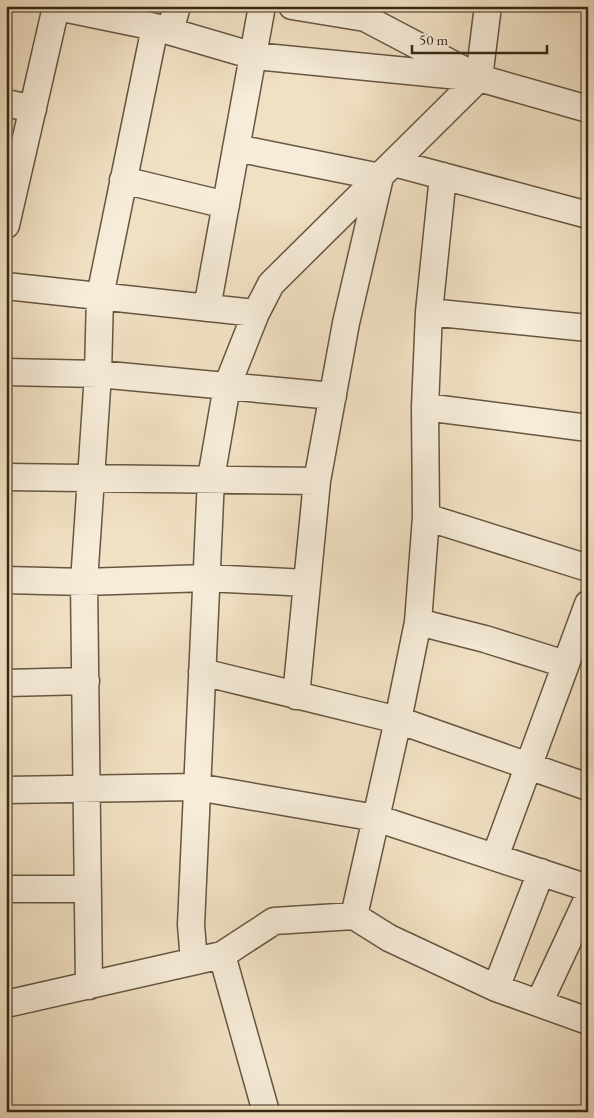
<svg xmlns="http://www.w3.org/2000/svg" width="594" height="1118" viewBox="0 0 594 1118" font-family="'EB Garamond',serif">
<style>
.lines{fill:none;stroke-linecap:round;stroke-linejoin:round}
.minor-casing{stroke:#665641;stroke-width:29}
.minor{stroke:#f6ecd9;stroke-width:26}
</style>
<rect width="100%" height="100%" fill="#f1e1c4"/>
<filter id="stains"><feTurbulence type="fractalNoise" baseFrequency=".004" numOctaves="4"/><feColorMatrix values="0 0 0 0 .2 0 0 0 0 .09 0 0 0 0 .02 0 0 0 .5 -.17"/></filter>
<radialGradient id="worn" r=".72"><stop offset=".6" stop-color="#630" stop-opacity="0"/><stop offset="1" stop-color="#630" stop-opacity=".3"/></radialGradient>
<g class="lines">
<defs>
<path id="minor" d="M 53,6 L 155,27 L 254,56 L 479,78
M 292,6 L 365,18 L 479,78 L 588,109
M 170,31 L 177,6
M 6,103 L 33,109
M 236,148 L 380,177 L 346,323 L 317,481 L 296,696
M 394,163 L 588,215
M 123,180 L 226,205
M 6,225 L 56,7
M 6,286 L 256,313
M 207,308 L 262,6
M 429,312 L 588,328
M 6,372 L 98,374 L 333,396
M 425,407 L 588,428
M 6,477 L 317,481
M 426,517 L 588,568
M 6,580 L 84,582 L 207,578 L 307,583
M 418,622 L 485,639 L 565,664
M 202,672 L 398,720 L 588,787
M 6,683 L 86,681
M 6,790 L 197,787 L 376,818 L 588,888
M 495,857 L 588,604
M 6,889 L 88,889
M 354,916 L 398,720 L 418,622 L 426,517 L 425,407 L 429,312 L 443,176
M 222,955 L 266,1112
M 194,961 L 191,925 L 211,478 L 227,386 L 256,313 L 271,284 L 479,78 L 488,6
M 89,986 L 84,582 L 98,374 L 100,296 L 155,27
M 496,988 L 541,872
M 539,1003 L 588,898
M 6,1004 L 222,955 L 274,921 L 354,916 L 389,938 L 496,988 L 588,1021"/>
</defs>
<!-- minor casing -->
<use href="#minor" class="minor-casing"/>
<!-- minor -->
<use href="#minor" class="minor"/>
</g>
<!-- margin -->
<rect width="594" height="1118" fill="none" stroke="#f1e1c4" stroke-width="25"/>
<rect x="8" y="8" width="579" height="1103" fill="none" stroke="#372815" stroke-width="2.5"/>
<rect x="12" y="12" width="569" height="1093" fill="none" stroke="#372815"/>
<!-- scale -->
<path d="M412 45v8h135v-8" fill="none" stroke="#372815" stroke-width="2.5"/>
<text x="419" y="45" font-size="15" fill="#372815" stroke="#f6ecd9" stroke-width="4" paint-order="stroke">50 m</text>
<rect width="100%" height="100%" filter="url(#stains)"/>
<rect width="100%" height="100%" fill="url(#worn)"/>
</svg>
